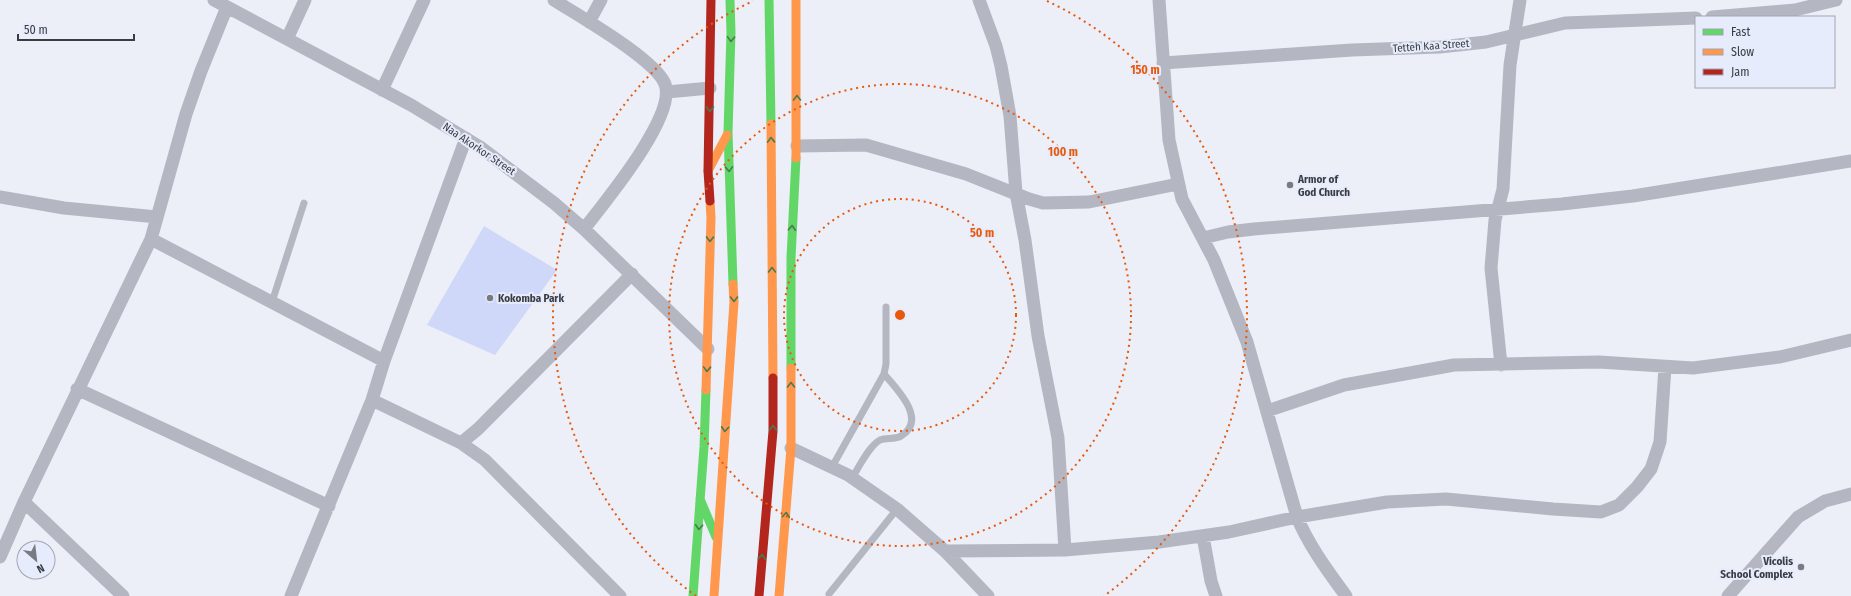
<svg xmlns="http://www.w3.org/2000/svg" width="1851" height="596" viewBox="0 0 1851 596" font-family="'Fira Sans Condensed',sans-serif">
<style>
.garden{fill:#cfd8f8}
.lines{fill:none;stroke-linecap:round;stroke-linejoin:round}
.lane{stroke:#b4b7c1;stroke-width:7}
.street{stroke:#b4b7c1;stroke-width:13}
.fast{stroke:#63d668;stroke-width:9}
.slow{stroke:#ff974d;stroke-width:9}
.jam{stroke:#b3261e;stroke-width:9}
.oneway{stroke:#4a7a52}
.ring{fill:none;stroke:#e8590c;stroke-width:2;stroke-dasharray:2 4}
.poi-dot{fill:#787b82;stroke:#e7ecfc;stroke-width:1.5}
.labels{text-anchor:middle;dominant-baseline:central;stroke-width:4;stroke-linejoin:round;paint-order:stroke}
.street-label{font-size:11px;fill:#3a3c43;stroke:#e7ecfc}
.poi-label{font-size:11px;font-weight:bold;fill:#3a3c43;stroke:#e7ecfc;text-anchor:start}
.centre{fill:#e8590c;stroke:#e7ecfc;stroke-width:2}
.ring-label{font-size:12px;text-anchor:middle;font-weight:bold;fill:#e8590c;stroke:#e7ecfc;stroke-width:4;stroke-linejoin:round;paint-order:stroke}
</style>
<rect width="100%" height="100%" fill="#eceff7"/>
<!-- garden -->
<path class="garden" d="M 484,226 L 557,270 L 495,355 L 427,325 Z"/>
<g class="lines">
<!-- lane -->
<path class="lane" d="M 272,302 L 304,203
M 832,467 L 884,374 L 886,364 L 886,307
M 852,478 C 859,467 869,446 880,440 C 886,437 895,440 901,436 C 928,420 897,389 884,374
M 829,594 L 897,509"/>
<!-- street -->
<path class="street" d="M 214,0 L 411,105 L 480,147 L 554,203 L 584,229 L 708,349
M 554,0 C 579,16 655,59 665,84 C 677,116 604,203 584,229
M 979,0 L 996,46 L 1001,66 L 1010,116 L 1016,193 L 1025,240 L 1038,336 L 1058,438 L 1065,550
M 1159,0 L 1169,140 L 1182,199 L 1214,260 L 1247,342 L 1297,517 C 1309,546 1328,571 1346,596
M 1712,17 L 1795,10 L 1836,0
M 589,22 L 601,0
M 287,39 L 305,0
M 1163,63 L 1352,50 L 1440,47 L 1486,42 L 1565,23 L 1696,18
M 382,90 L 424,0
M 667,92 L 710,88
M 797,146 L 866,145 L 966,174 L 1029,199 L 1043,203 L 1089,202 L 1178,184
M 0,197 L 64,208 L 157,217
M 1203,238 L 1228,232 L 1254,229 L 1562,204 L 1633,196 L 1851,161
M 151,239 L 384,361
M 1501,365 L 1491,268 L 1495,220 L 1503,189 L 1510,65 L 1520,0
M 77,389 L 329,506
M 372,400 L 461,443 L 485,460 L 620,596
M 1267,411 L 1344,385 L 1454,365 L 1599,362 L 1693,368 L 1780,357 L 1851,340
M 461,443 L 478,429 L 632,274
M 791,448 L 848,475 L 897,509 L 945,551 L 988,596
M 24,502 L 123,596
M 1203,536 L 1211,581 L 1216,596
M 945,551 L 1065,550 L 1159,542 L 1229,532 L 1297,517 L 1387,502 L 1446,499 L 1553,509 L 1601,512 L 1619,505 L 1637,487 L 1651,469 L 1660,442 L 1665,367
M 0,557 L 24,502 L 151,239 L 186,114 L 201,71 L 227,7
M 291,596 L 372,400 L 384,361 L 466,138
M 1728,596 L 1798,517 L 1825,501 L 1851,494"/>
<!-- fast -->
<path class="fast" d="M 730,0 L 731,32 L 728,132 L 733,284
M 769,0 L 771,124
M 791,368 L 791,258 L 796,158
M 700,499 L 716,537
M 693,596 L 704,447 L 706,390"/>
<!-- slow -->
<path class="slow" d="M 796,0 L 796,158
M 771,124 L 773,378
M 708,171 L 727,135
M 706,390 L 711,218 L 710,201
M 714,596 L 734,302 L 733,284
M 779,596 L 791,448 L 791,368"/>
<!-- jam -->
<path class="jam" d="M 710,201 L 708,171 L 711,0
M 759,596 L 773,431 L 773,378"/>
</g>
<!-- one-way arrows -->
<defs><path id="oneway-chevron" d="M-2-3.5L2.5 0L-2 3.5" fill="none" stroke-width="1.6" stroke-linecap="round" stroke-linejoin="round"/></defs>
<g class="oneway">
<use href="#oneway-chevron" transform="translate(731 39) rotate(92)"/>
<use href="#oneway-chevron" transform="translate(797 98) rotate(-90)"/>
<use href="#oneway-chevron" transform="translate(710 109) rotate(91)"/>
<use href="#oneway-chevron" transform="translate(771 140) rotate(-92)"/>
<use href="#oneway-chevron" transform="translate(729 169) rotate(88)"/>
<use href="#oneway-chevron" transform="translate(792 228) rotate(-87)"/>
<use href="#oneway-chevron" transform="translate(710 239) rotate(91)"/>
<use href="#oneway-chevron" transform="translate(772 270) rotate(-90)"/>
<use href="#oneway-chevron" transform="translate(734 299) rotate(90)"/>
<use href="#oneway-chevron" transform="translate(707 369) rotate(92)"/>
<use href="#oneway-chevron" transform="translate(791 385) rotate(-90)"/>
<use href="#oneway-chevron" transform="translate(773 428) rotate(-89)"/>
<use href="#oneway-chevron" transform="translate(725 429) rotate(94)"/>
<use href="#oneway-chevron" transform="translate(786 515) rotate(-85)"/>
<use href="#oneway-chevron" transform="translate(699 527) rotate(93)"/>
<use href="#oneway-chevron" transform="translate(762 557) rotate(-84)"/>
</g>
<!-- distance rings -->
<g class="ring">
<circle cx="900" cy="315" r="116"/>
<circle cx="900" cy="315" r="231"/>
<path d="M696 596A347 347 0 0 1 753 1M1047 1A347 347 0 0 1 1104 596"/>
</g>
<!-- markers -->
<g class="poi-dot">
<circle cx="1290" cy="185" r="4"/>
<circle cx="490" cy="298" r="4"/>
<circle cx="1801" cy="567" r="4"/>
</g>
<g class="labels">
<!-- street labels -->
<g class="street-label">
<text transform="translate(1431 46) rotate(-4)">Tetteh Kaa Street</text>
<text transform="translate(479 149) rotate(34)">Naa Akorkor Street</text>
</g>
<!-- poi labels -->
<g class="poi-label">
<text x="1298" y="179">Armor of<tspan x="1298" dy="13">God Church</tspan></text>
<text x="498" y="298">Kokomba Park</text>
<text x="1793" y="561" text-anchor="end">Vicolis<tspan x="1793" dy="13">School Complex</tspan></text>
</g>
</g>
<circle cx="900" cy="315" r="6" class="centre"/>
<g class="ring-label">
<text x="1145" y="74">150 m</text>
<text x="1063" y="156">100 m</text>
<text x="982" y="237">50 m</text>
</g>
<!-- legend -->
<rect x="1695" y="16" width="140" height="72" fill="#e7ecfc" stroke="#a2a6b2"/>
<rect x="1703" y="29" width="20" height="6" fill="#63d668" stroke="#a2a6b2"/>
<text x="1731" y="36" font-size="12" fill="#3a3c43">Fast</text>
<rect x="1703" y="49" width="20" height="6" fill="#ff974d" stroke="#a2a6b2"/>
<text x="1731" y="56" font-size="12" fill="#3a3c43">Slow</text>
<rect x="1703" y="69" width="20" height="6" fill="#b3261e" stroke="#a2a6b2"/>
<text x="1731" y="76" font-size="12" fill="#3a3c43">Jam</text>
<!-- north arrow -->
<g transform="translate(36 560) rotate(152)"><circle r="19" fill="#e7ecfc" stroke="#a2a6b2"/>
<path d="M0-3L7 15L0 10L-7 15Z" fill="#787b82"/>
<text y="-6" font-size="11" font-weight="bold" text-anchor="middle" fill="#3a3c43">N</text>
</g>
<!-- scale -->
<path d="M18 34v6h116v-6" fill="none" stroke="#3a3c43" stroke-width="2"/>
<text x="24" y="34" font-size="12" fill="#3a3c43" stroke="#e7ecfc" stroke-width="3" paint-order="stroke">50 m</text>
</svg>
